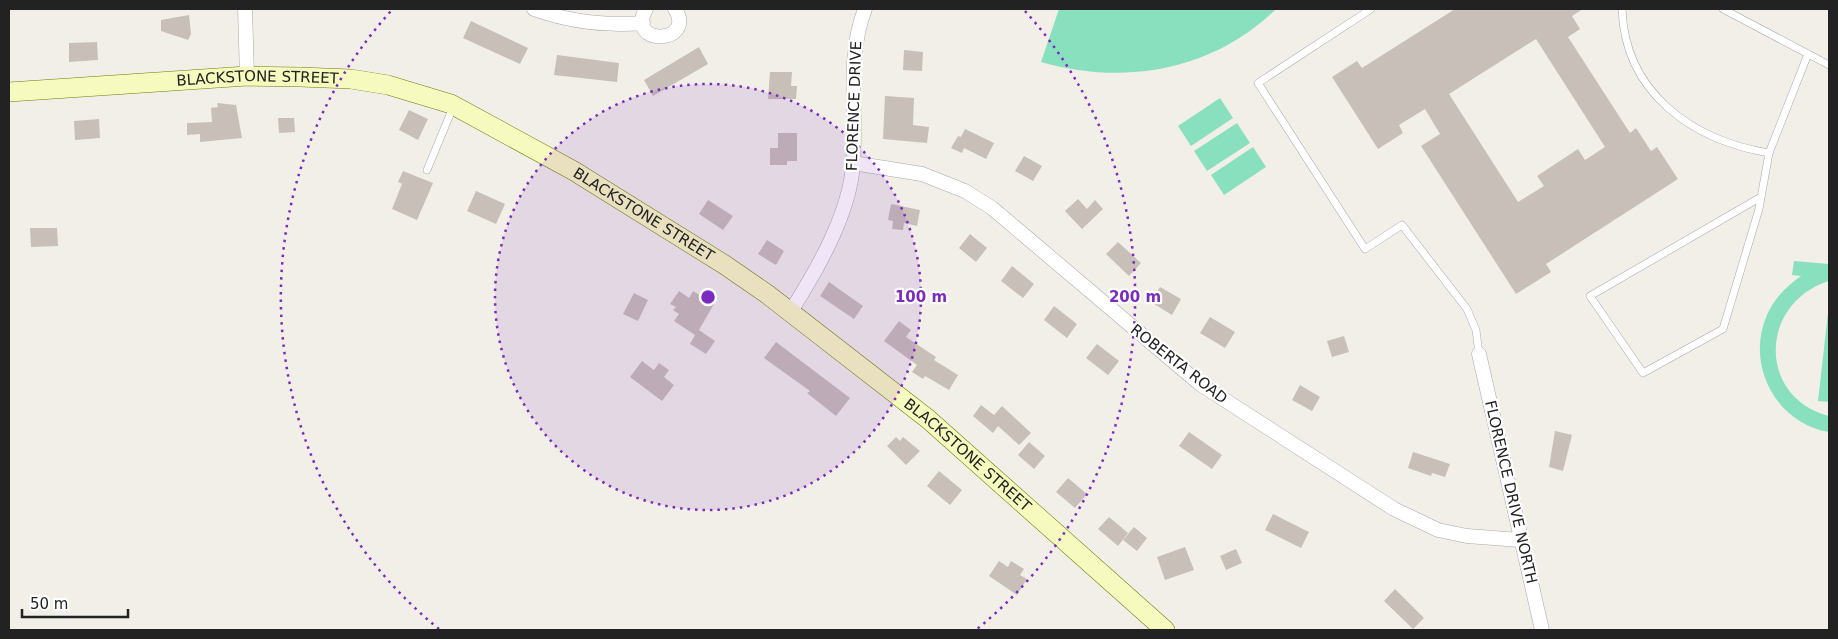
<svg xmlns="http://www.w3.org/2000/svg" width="1838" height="639" viewBox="0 0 1838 639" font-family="'DejaVu Sans',sans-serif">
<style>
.pitch{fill:#88e0be}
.building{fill:#c7bfb8;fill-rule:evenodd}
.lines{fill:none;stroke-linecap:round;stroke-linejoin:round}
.lane-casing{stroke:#a9a9a9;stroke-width:8}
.street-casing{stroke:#a9a9a9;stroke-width:15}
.secondary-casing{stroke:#707d05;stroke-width:20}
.lane{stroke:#fff;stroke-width:7}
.street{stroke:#fff;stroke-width:14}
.secondary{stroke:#f7fabf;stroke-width:19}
.ring{fill:none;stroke:#7b2cbf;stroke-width:2.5;stroke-dasharray:2.5 5}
.labels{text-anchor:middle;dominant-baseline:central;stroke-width:4.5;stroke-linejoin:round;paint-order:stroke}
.street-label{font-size:15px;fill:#222;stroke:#fff}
.centre{fill:#7b2cbf;stroke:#fff;stroke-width:2.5}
.ring-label{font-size:15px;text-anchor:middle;font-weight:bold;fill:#7b2cbf;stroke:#fff;stroke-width:4.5;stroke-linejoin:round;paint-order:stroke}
</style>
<rect width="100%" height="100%" fill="#f2efe9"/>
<!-- pitch -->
<path class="pitch" d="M 1059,9 L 1276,9 C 1213,71 1124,86 1041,62 Z
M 1220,98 L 1233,118 L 1191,146 L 1178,126 Z
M 1237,123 L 1250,143 L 1207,171 L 1194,151 Z
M 1253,147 L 1266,167 L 1224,195 L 1211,175 Z
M 1794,261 L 1829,264 L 1829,281 C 1759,303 1757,397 1829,416 L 1829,432 C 1776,423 1745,365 1767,315 C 1774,298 1787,286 1801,276 L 1792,275 Z
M 1829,304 L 1829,402 L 1818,401 Z"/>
<!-- building -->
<path class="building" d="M 1455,9 L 1583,9 L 1572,16 L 1580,29 L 1568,37 L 1630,133 L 1636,128 L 1651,151 L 1657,147 L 1678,179 L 1546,264 L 1551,272 L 1516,294 L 1421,146 L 1440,134 L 1425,109 L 1399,125 L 1403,133 L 1378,149 L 1332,77 L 1357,61 L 1362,68 ZM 1536,39 L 1605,147 L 1585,160 L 1578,149 L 1537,176 L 1544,186 L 1518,202 L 1449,94 Z
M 189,15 L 191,34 L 188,40 L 161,31 L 161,20 Z
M 471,21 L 528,48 L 520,64 L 463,38 Z
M 97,42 L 98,60 L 69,62 L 69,43 Z
M 699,47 L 708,64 L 653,96 L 644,80 Z
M 904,50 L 923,52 L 922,71 L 903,70 Z
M 557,55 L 619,63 L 617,82 L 554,75 Z
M 770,72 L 792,72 L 791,86 L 797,86 L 796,99 L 768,99 Z
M 885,96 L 914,98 L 913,125 L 929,127 L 927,143 L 883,139 Z
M 217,103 L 236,105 L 242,138 L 200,142 L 200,134 L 187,135 L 187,123 L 212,122 L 211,108 L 218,107 Z
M 409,110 L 428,119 L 418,140 L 399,130 Z
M 278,118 L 294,118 L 295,132 L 279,133 Z
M 99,119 L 100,138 L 75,140 L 74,121 Z
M 965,129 L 994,143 L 986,159 L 964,148 L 962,153 L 951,148 L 958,136 L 961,137 Z
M 778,133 L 797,133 L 797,161 L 787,161 L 787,165 L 770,165 L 770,148 L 778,148 Z
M 1024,156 L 1042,166 L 1033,181 L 1015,171 Z
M 403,171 L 433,183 L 417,220 L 392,209 L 402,184 L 398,182 Z
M 476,191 L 505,204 L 496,224 L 467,211 Z
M 1078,199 L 1087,209 L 1095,200 L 1103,209 L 1082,229 L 1065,211 Z
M 708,200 L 733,216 L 723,230 L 699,214 Z
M 891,204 L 920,210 L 917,226 L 904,223 L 903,230 L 892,229 L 893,221 L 888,220 Z
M 30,228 L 57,228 L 58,246 L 31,247 Z
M 970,234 L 987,248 L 976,262 L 959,248 Z
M 767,240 L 784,251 L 776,265 L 758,254 Z
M 1118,242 L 1141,263 L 1129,276 L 1106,254 Z
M 1012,266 L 1034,284 L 1023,298 L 1001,281 Z
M 829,282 L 863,306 L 854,319 L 820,296 Z
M 1160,287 L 1181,299 L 1172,315 L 1151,302 Z
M 679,291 L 689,298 L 693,291 L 714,304 L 699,330 L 715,341 L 706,354 L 690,344 L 695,335 L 674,321 L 679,314 L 673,310 L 676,307 L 670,304 Z
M 634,293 L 648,300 L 638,321 L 623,314 Z
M 1054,306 L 1077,324 L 1067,338 L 1044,320 Z
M 1210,317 L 1235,332 L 1225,348 L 1200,333 Z
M 899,321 L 911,330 L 906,337 L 936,357 L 934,360 L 958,375 L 949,390 L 925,376 L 923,379 L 912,372 L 917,365 L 884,341 Z
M 1344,336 L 1349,352 L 1332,357 L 1327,341 Z
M 776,342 L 850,398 L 836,416 L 807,393 L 810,391 L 764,358 Z
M 1097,344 L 1119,361 L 1108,375 L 1086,358 Z
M 642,361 L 654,370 L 659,363 L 669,370 L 664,377 L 674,385 L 662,401 L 630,377 Z
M 1300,385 L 1320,397 L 1312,411 L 1292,400 Z
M 981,405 L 994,415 L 1002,406 L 1031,433 L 1019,445 L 998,426 L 993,433 L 973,416 Z
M 1555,431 L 1572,435 L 1563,471 L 1549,467 Z
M 1189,432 L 1222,455 L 1212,469 L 1179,446 Z
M 896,437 L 900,441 L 903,437 L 920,451 L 906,465 L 887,446 Z
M 1029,442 L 1045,456 L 1034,469 L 1018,455 Z
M 1413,452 L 1450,464 L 1445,477 L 1432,473 L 1431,476 L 1408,468 Z
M 939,471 L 962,490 L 950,505 L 927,486 Z
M 1068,478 L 1087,494 L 1075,508 L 1056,492 Z
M 1273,514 L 1309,532 L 1301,548 L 1265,530 Z
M 1109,517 L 1128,533 L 1118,546 L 1098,529 Z
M 1134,527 L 1147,538 L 1137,551 L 1123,540 Z
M 1185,547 L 1194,570 L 1165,580 L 1157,557 Z
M 1236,549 L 1242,563 L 1226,570 L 1220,556 Z
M 999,561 L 1008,567 L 1011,561 L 1024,569 L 1020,575 L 1027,579 L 1017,595 L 989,576 Z
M 1395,589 L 1424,618 L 1413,629 L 1384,601 Z"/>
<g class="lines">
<defs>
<path id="lane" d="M 1371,9 L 1258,83 L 1365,249 L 1402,225 L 1467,309 L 1476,330 L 1479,354
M 1622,9 C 1625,93 1692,140 1769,153 L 1808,54
M 1723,9 L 1829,65
M 427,170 L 454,105
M 1761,197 L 1590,296 L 1643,373 L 1723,329 L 1759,209 L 1769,153"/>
<path id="street" d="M 245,9 L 247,76
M 534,9 C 570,22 605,26 643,23
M 646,9 C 625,47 697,44 675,9
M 853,163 L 922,174 L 965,191 L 992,208 L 1200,384 L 1394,509 L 1438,530 L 1467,536 L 1520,540
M 791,311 C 817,270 850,213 853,164 C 857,112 846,58 865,9
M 1479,354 L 1542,630"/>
<g id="secondary">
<path id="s1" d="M 9,92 L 247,76 L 300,77 L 351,79 L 388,85 L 451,104 L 574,171 L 725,265 L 767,294 L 928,419 L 1165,630"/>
</g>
</defs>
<!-- lane casing -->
<use href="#lane" class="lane-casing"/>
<!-- street casing -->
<use href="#street" class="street-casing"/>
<!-- secondary casing -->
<use href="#secondary" class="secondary-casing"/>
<!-- lane -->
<use href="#lane" class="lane"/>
<!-- street -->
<use href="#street" class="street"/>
<!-- secondary -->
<use href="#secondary" class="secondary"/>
</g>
<!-- distance rings -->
<circle cx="708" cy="297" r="213" fill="#7b2cbf" fill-opacity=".12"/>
<g class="ring">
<circle cx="708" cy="297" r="213"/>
<path d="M439 629A427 427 0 0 1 391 11M1025 11A427 427 0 0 1 977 629"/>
</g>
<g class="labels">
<!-- street labels -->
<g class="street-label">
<text stroke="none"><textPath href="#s1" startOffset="249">BLACKSTONE STREET</textPath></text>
<text transform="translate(854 106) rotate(-88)">FLORENCE DRIVE</text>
<text stroke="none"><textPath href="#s1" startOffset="668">BLACKSTONE STREET</textPath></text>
<text transform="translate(1179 364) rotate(38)">ROBERTA ROAD</text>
<text stroke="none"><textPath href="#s1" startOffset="1072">BLACKSTONE STREET</textPath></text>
<text transform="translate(1511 492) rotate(77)">FLORENCE DRIVE NORTH</text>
</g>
</g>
<circle cx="708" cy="297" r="8" class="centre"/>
<g class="ring-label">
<text x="921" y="302">100 m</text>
<text x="1135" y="302">200 m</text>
</g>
<!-- border -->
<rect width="1838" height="639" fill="none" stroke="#222222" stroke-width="20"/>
<!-- scale -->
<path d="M22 609v8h106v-8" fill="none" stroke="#222222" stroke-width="2.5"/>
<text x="30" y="609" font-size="15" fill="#222222" stroke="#ffffff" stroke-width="4" paint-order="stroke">50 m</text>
</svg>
